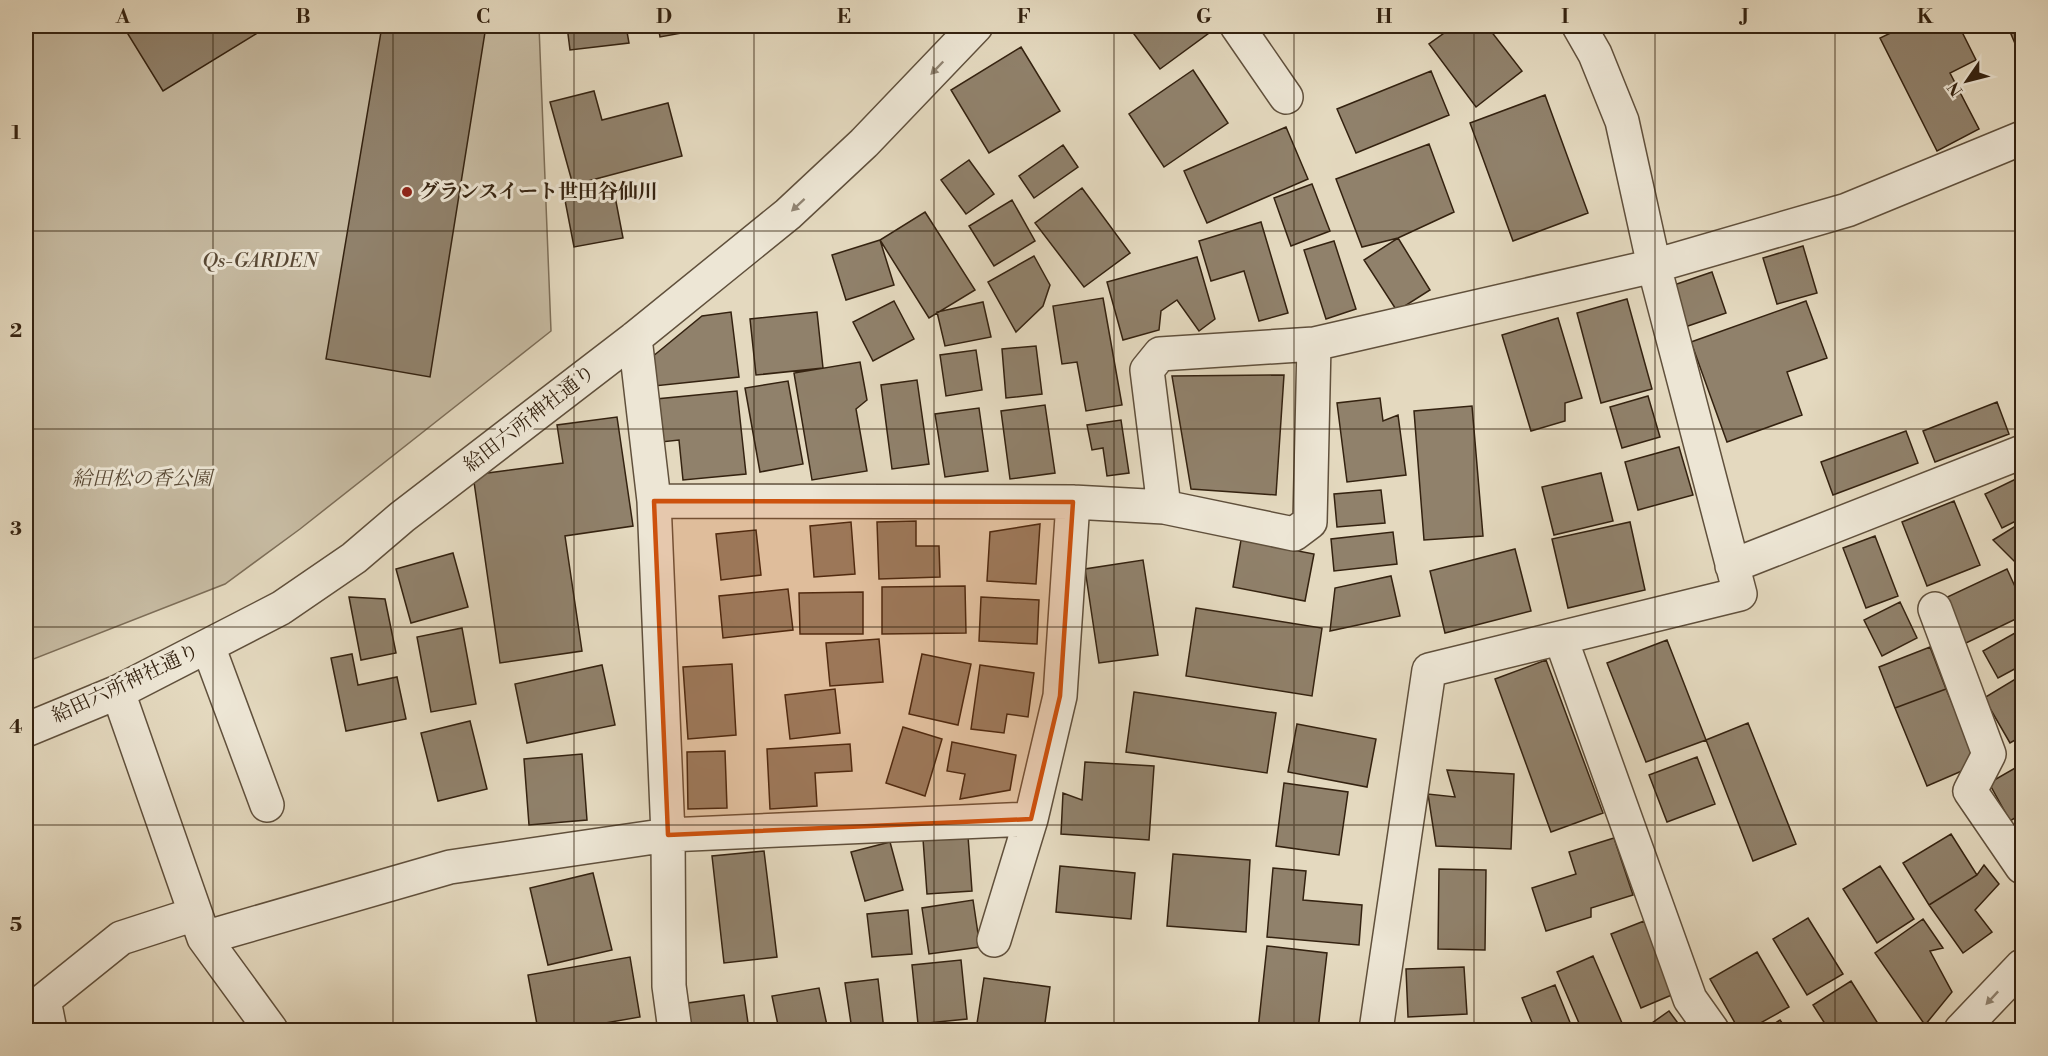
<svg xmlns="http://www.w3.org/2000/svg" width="2048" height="1056" viewBox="0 0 2048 1056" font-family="'Libre Bodoni','Noto Serif JP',serif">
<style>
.green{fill:#c6baa1;stroke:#7d6e58;stroke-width:1.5}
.building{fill:#90816b;stroke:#342210;stroke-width:1.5}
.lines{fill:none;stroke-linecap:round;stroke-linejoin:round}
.minor-casing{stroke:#60503c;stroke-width:36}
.minor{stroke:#ede6d5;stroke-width:33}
.oneway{fill:#908472}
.marked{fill:#cd510d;fill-opacity:0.2;stroke:#cd510d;stroke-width:4.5;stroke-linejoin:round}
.grid{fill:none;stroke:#342210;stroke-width:1.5;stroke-opacity:0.55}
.poi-dot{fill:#8f2418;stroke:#ede6d5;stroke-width:2}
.labels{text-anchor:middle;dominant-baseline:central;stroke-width:6;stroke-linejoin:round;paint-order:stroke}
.poi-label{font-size:20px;font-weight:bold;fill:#342210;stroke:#ede6d5;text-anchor:start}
.park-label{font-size:20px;font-style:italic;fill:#584834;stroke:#ede6d5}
.street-label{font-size:20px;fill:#342210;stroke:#ede6d5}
.neatline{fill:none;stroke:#342210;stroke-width:2}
.grid-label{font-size:20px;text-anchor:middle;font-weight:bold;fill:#342210}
</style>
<rect width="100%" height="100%" fill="#e4d9bf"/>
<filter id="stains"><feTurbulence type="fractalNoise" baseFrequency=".00333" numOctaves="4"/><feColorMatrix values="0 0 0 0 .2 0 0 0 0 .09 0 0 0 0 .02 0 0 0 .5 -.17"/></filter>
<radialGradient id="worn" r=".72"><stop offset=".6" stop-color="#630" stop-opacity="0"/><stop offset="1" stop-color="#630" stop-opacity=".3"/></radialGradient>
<!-- green -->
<path class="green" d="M 26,26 L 539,26 L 551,331 L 300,529 L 225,584 L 26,662 Z"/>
<!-- building -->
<path class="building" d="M 123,26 L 269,26 L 163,91 Z
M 382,26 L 486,26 L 430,377 L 326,359 Z
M 567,26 L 626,26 L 629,43 L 570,50 Z
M 658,26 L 720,26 L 660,37 Z
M 1128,26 L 1204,26 L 1209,33 L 1160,69 Z
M 1454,26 L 1487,26 L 1522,71 L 1476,107 L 1429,44 Z
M 1905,26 L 1959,26 L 1976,60 L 1950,73 L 1979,129 L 1937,151 L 1880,38 Z
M 2013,26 L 2022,26 L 2022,60 L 2008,27 Z
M 1021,47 L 1060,111 L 989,153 L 951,90 Z
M 1193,70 L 1228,123 L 1164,167 L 1129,114 Z
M 1431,71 L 1449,115 L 1356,153 L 1337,109 Z
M 594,91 L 602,120 L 668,103 L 682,156 L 573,185 L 550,102 Z
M 1545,95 L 1588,213 L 1513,241 L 1470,123 Z
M 1286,127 L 1308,179 L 1207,223 L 1184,171 Z
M 1429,144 L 1454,212 L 1398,238 L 1362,247 L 1336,179 Z
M 1063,145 L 1078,167 L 1034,198 L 1019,176 Z
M 969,160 L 994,194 L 966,214 L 941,180 Z
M 1312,184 L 1330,231 L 1291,246 L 1274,198 Z
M 613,186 L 623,238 L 574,247 L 564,195 Z
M 1082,188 L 1130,253 L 1084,287 L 1035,223 Z
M 1012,200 L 1035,241 L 994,266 L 969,226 Z
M 925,212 L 975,290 L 929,318 L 880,240 Z
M 1261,222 L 1288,313 L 1259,321 L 1244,271 L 1211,281 L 1199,241 Z
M 1398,238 L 1430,290 L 1397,311 L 1364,260 Z
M 880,240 L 894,285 L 846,300 L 832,255 Z
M 1334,241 L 1356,309 L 1326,319 L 1304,250 Z
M 1803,246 L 1817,293 L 1777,304 L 1763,258 Z
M 1034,256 L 1050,285 L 1043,306 L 1016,332 L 988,282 Z
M 1197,257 L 1215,319 L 1199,331 L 1177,300 L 1161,311 L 1159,330 L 1123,340 L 1107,282 Z
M 1712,272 L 1726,313 L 1685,327 L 1671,286 Z
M 1103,298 L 1122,405 L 1086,411 L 1077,362 L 1062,364 L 1053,306 Z
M 1627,299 L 1652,389 L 1601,403 L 1577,313 Z
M 894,301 L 914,339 L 873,361 L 853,322 Z
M 1806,301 L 1827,358 L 1787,372 L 1802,415 L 1727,442 L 1691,342 Z
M 983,302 L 991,337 L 945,346 L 937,312 Z
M 731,312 L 739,377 L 654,386 L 652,357 L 702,316 Z
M 817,312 L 823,368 L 756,375 L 750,319 Z
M 1558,318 L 1582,398 L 1565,403 L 1565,421 L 1531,431 L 1502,335 Z
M 1036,346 L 1042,394 L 1006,398 L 1002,349 Z
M 976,350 L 982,390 L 946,396 L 940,355 Z
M 860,362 L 867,400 L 856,409 L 867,471 L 812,480 L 794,373 Z
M 1284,375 L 1276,495 L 1191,489 L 1172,376 Z
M 917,380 L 929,464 L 892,469 L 881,385 Z
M 788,381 L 803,464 L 760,472 L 745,388 Z
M 737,391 L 746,474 L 683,480 L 679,440 L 661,442 L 656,399 Z
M 1648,396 L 1660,437 L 1622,448 L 1610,407 Z
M 1380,398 L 1383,421 L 1398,415 L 1406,475 L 1347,482 L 1337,403 Z
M 1997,402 L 2009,434 L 1935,462 L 1923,431 Z
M 1045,405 L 1055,473 L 1010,479 L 1001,411 Z
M 1472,406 L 1483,536 L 1424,540 L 1414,411 Z
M 979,408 L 988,471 L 945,477 L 935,414 Z
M 617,417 L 633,526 L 565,536 L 582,651 L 500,663 L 473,475 L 563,463 L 557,425 Z
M 1121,420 L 1129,473 L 1107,476 L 1103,448 L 1092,450 L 1087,425 Z
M 1906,431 L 1918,463 L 1833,495 L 1821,462 Z
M 1679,447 L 1693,495 L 1638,510 L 1625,462 Z
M 1601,473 L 1613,521 L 1554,535 L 1542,487 Z
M 2022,476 L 2022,518 L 2002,528 L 1985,494 Z
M 1381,490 L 1385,523 L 1337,527 L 1334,494 Z
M 1954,501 L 1980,565 L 1927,586 L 1902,522 Z
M 916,521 L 916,546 L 939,546 L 940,577 L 879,579 L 877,522 Z
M 851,522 L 855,574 L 814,577 L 810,526 Z
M 1630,522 L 1645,590 L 1568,608 L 1552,539 Z
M 2022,522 L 2022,569 L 1993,540 Z
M 1040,524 L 1036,584 L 987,581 L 990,532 Z
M 756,530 L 761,575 L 721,580 L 716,534 Z
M 1393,532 L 1397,564 L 1334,571 L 1331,539 Z
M 1875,536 L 1898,596 L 1866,608 L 1843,548 Z
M 1241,540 L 1314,554 L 1305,601 L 1233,587 Z
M 1515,549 L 1531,611 L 1445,633 L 1430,571 Z
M 453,553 L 468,607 L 411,623 L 396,569 Z
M 1143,560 L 1158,655 L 1099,663 L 1085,569 Z
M 2007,569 L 2022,602 L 2022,616 L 1964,644 L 1943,599 Z
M 1391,576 L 1400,616 L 1330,631 L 1335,588 Z
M 965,586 L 966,633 L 882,634 L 882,587 Z
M 788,589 L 793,630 L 723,638 L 719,596 Z
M 863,592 L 863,634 L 800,634 L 799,593 Z
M 349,597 L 385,599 L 396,653 L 361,660 Z
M 981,597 L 1039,600 L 1037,644 L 979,641 Z
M 1900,602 L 1917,638 L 1882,656 L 1864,620 Z
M 1196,608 L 1322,628 L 1312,696 L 1186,676 Z
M 462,628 L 476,704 L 431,712 L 417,637 Z
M 2022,629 L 2022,665 L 1998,678 L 1983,651 Z
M 879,639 L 883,682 L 830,686 L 826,643 Z
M 1667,640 L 1706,740 L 1646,762 L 1607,663 Z
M 1930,647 L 1946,689 L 1895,708 L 1879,667 Z
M 352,654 L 358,685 L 397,677 L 406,719 L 346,731 L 331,658 Z
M 922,654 L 971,664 L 958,725 L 909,714 Z
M 1546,660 L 1603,813 L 1551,832 L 1495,679 Z
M 732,664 L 736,735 L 688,739 L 683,667 Z
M 602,665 L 615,725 L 527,743 L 515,684 Z
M 980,665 L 1034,673 L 1028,717 L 1007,714 L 1004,733 L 971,729 Z
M 2022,675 L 2022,736 L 2010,743 L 1984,698 Z
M 835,689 L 840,733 L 790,739 L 785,695 Z
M 1946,689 L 1978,764 L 1927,786 L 1895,708 Z
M 1134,692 L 1276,713 L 1267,773 L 1126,752 Z
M 470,721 L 487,789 L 438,801 L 421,733 Z
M 1748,723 L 1796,844 L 1753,861 L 1706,740 Z
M 1297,724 L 1376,739 L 1367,787 L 1288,772 Z
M 903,727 L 942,739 L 925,796 L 886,783 Z
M 952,742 L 1016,755 L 1010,790 L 960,799 L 965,774 L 947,771 Z
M 850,744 L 852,771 L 815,773 L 817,806 L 770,809 L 767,749 Z
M 725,751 L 727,808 L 688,809 L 687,752 Z
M 582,754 L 587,820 L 529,825 L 524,759 Z
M 1697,757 L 1715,804 L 1667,822 L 1649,775 Z
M 1085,762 L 1154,766 L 1149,840 L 1061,834 L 1063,793 L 1082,800 Z
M 2022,764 L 2022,824 L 2018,816 L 2010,821 L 1989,783 Z
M 1447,770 L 1514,774 L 1511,849 L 1436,846 L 1428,794 L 1455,797 Z
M 1284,783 L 1348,792 L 1339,855 L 1276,846 Z
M 1951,834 L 1977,875 L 1929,905 L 1903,863 Z
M 968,836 L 972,891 L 927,894 L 923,839 Z
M 1614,838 L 1633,895 L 1591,908 L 1591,917 L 1546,931 L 1532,888 L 1576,874 L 1569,852 Z
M 890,842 L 903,890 L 865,901 L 851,852 Z
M 764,851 L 777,957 L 724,963 L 712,856 Z
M 1173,854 L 1250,860 L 1246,932 L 1167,926 Z
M 1984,865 L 1999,884 L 1975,910 L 1992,932 L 1963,953 L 1929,905 L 1977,875 Z
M 1060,866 L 1135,873 L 1131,919 L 1056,912 Z
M 1880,866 L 1914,919 L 1877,943 L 1843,889 Z
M 1273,868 L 1306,871 L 1303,900 L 1362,905 L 1359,945 L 1267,937 Z
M 1439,869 L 1486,870 L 1485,950 L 1438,949 Z
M 593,873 L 612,950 L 548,965 L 530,888 Z
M 973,900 L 980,947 L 929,954 L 922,908 Z
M 908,910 L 912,954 L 872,957 L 867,914 Z
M 1808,918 L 1843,974 L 1807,995 L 1773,939 Z
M 1923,919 L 1943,948 L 1930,951 L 1952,992 L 1925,1025 L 1875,953 Z
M 1644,921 L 1674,994 L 1641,1008 L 1611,934 Z
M 1267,946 L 1327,953 L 1318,1030 L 1258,1030 Z
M 1757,952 L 1789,1007 L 1748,1030 L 1739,1030 L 1710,979 Z
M 1593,956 L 1625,1030 L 1582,1030 L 1557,972 Z
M 630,957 L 640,1017 L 565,1030 L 538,1030 L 528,975 Z
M 961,960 L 967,1019 L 918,1024 L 912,965 Z
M 1464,967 L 1467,1014 L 1408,1017 L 1406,969 Z
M 984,978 L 1050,987 L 1044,1030 L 976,1030 Z
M 878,979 L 884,1030 L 852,1030 L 845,983 Z
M 1851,981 L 1882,1030 L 1829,1030 L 1813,1005 Z
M 1555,985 L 1573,1030 L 1535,1030 L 1522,998 Z
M 819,988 L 828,1030 L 779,1030 L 772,996 Z
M 744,995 L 749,1030 L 692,1030 L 688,1003 Z
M 1669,1011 L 1683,1030 L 1642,1030 Z
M 1780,1020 L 1787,1030 L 1765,1030 Z"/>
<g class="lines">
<defs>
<path id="minor" d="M 1237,26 L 1286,97
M 635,338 L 654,501 L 668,835 L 669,986 L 675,1030
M 654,501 L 1073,502 L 1164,507 L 1294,534 L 1310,522 L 1314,344
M 1164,507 L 1147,370 L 1160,354 L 1314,344 L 1654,266 L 1847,210 L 2022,138
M 1732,566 L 2022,452
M 1935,609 L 1989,754 L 1970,791 L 2022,867
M 1561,639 L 1690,999 L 1712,1030
M 208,646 L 267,805
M 118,692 L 204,938 L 271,1030
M 26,730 L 118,692 L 281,608 L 354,558 L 402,517 L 635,338 L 788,214 L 864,143 L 976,26
M 204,938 L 450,867 L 668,835 L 1031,819
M 994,940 L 1031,819 L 1060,696 L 1073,502
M 50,1030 L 44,1000 L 121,938 L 195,914
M 1376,1030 L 1429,670 L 1740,594 L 1654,266 L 1622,121 L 1595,54 L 1579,26
M 1961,1030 L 2022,966"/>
</defs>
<!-- minor casing -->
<use href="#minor" class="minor-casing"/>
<!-- minor -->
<use href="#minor" class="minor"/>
</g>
<!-- one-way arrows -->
<defs><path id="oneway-solid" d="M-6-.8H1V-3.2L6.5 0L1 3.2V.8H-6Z" transform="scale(1.5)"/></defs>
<g class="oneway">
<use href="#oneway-solid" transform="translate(937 68) rotate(134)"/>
<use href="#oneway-solid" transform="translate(798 205) rotate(137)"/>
<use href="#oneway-solid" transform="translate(1992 998) rotate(133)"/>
</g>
<!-- marked area -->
<path class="marked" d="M 654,501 L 1073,502 L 1060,696 L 1031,819 L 668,835 Z"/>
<!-- grid -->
<path class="grid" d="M 213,26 L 213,1030M 393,26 L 393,1030M 574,26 L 574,1030M 754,26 L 754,1030M 934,26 L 934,1030M 1114,26 L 1114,1030M 1294,26 L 1294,1030M 1474,26 L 1474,1030M 1655,26 L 1655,1030M 1835,26 L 1835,1030M 26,231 L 2022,231M 26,429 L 2022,429M 26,627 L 2022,627M 26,825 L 2022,825"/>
<!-- markers -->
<circle class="poi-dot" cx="407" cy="192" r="6"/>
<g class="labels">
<!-- poi labels -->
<g class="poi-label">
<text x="419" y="192">グランスイート世田谷仙川</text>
</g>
<!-- park labels -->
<g class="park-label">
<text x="260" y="261">Qs-GARDEN</text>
<text x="142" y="479">給田松の香公園</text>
</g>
<!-- street labels -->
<g class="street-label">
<text transform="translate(530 419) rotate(-38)">給田六所神社通り</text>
<text transform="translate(126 684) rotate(-25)">給田六所神社通り</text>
</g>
</g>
<!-- margin -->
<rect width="2048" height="1056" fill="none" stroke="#e4d9bf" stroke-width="66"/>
<!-- north arrow -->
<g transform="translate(1967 81) rotate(235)" stroke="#ede6d5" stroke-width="4.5" paint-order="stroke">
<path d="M0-4.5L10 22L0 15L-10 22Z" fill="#342210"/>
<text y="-9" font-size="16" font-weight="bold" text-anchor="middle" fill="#342210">N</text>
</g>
<rect x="33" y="33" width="1982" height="990" class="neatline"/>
<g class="grid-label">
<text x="123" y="23">A</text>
<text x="303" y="23">B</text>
<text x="483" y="23">C</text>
<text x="664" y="23">D</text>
<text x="844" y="23">E</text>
<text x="1024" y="23">F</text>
<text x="1204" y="23">G</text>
<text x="1384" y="23">H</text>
<text x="1565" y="23">I</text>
<text x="1745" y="23">J</text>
<text x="1925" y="23">K</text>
<text x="16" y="139">1</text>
<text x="16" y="337">2</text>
<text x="16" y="535">3</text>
<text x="16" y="733">4</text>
<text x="16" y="931">5</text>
</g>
<rect width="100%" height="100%" filter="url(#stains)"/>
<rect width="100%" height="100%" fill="url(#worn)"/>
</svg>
